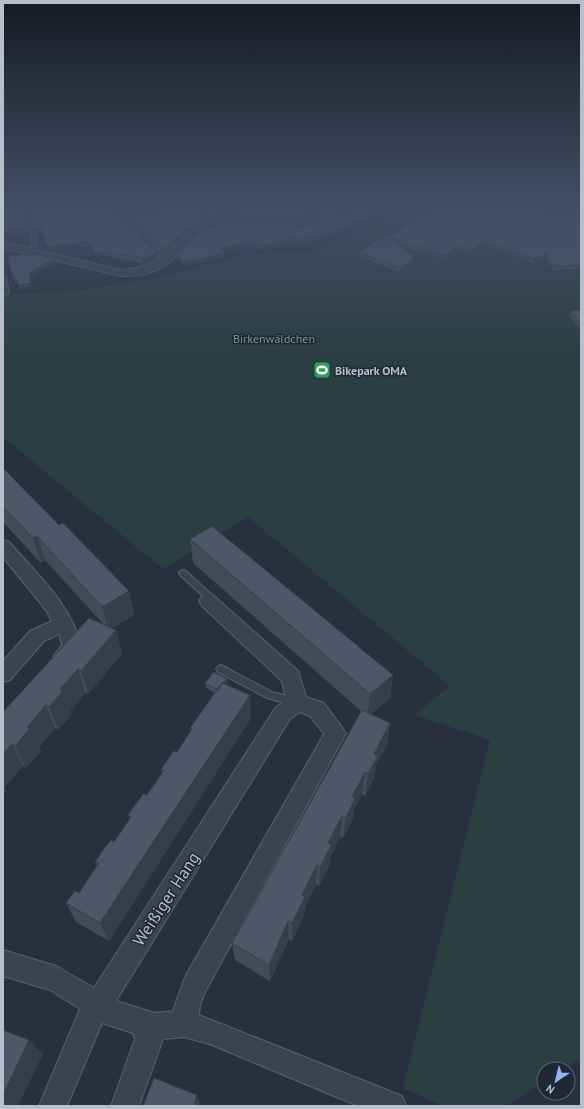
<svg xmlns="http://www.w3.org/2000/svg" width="584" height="1109" viewBox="0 0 584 1109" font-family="'PT Sans',sans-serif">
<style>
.green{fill:#2b3e42}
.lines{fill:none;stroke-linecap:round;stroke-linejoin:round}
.lane-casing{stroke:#59606d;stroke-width:2}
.street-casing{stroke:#59606d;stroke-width:2}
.lane{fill:#3c4250;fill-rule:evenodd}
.street{fill:#3c4250;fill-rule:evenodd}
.wall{fill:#434b59}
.shaded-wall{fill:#373d49}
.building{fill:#4e5768;stroke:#373d49}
.labels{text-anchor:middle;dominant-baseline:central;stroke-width:3;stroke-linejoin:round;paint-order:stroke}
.far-park-label{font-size:12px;fill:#71997d;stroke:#202735}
.far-poi-label{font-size:12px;font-weight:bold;fill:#b8beca;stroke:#202735;text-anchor:start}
.near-street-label{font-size:17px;fill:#b8beca;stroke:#202735}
</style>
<rect width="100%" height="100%" fill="#283040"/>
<!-- green -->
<path class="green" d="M 409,205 L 581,205 L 581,1058 L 563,1069 L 544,1069 L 544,1081 L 506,1106 L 443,1106 L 403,1088 L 490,740 L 414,715 L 450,686 L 248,517 L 163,569 L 3,437 L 3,297 L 18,294 L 71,292 L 151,279 L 250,255 L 280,252 L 314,252 Z"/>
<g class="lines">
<defs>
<path id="lane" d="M 111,206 L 115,206 L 164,256 L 169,257 L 169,259 L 160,258 L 111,208 Z
M 191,207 L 195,207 L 214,223 L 214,225 L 210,225 L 191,209 Z
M 24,209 L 26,210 C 31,223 40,239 33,252 L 31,252 L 29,251 L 32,245 L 30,232 L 22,210 Z
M 3,275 L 6,277 L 9,293 L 6,295 L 4,294 Z
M 183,570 L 186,571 L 212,595 L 213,597 L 211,603 L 205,603 L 204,601 L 205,598 L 180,575 L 179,573 L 180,571 Z
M 221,665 L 272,692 L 299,699 L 301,702 L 299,705 L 296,706 L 267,698 L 218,672 L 216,669 L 218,666 Z"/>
<path id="street" d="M 295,205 L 306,205 L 319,216 L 319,223 C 288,242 254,217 222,225 C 195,232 179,260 154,271 C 143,276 132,276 121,276 L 3,248 L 3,242 L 121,270 C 169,269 179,227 219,219 C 246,214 287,234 310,220 L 309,217 Z
M 3,540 L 9,542 C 36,573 73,606 81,647 C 76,658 69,667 56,662 L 53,657 L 62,645 L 59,634 L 44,641 L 10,680 L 3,682 L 3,661 L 30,631 L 52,621 L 46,610 L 3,557 Z
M 208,594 L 214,596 L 298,671 L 306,697 L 324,703 L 346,733 L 205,992 L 200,1005 L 199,1015 L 402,1096 L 406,1106 L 358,1106 L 212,1045 L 185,1037 L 163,1039 L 139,1106 L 111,1106 L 135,1039 L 133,1033 L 102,1023 L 67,1106 L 39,1106 L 80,1009 L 50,990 L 3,976 L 3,950 L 56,966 L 94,988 L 276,707 L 286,700 L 282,681 L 202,606 L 199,601 L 202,596 ZM 300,712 L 310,716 L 324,734 L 185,977 L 173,1011 L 155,1013 L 116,1001 L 290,719 Z"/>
</defs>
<!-- lane casing -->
<use href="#lane" class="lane-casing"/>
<!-- street casing -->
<use href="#street" class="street-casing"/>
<!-- lane -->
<use href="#lane" class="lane"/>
<!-- street -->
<use href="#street" class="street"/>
</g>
<!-- wall -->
<path class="wall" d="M 3,205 L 110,205 L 157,253 L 157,257 L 142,263 L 102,255 L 97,257 L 89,245 L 49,251 L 42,230 L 36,231 L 27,209 L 25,208 L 21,210 L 28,232 L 6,235 L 5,231 L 3,232 Z
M 116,205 L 251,205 L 254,207 L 308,219 L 290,224 L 230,217 L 212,220 L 196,206 L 191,206 L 191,207 L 204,218 L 204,222 L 193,229 L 163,253 L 131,221 L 130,217 L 163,209 L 126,215 Z
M 309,205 L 359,205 L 336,218 L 320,218 L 320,215 Z
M 365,205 L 395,205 L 338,234 L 300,243 L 297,241 L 260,250 L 253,244 L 224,252 L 225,257 L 186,266 L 178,257 L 177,253 L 340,218 Z
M 446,205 L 541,205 L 537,209 L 568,217 L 581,205 L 581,269 L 553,270 L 546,258 L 533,263 L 484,244 L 472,253 L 459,249 L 446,259 L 399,245 L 414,262 L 400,272 L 358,256 L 358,252 Z
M 581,310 L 581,330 L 569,316 L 570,311 Z
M 3,468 L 59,525 L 129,591 L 134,615 L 112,628 L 116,630 L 122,654 L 88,694 L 85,693 L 70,711 L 72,714 L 58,730 L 55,728 L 39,747 L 41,751 L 26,768 L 23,766 L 4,788 L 6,791 L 3,794 L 3,712 L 103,624 L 45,560 L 41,563 L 3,522 Z
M 190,539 L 393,675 L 390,698 L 371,714 L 390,723 L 387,745 L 376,765 L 374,778 L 365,796 L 362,794 L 355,806 L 354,808 L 353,819 L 343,838 L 340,837 L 331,855 L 330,864 L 319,886 L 316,885 L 305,907 L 304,915 L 292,941 L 289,939 L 270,981 L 235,960 L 232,943 L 361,711 L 193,563 Z
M 227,679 L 227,683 L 226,685 L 250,695 L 251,718 L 109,941 L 76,922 L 66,903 L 79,893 L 97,866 L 95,862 L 114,842 L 130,819 L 128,815 L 147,795 L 162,773 L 161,769 L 177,752 L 191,732 L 190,728 L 215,693 L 206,688 L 205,683 Z"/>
<!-- shaded-wall -->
<path class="shaded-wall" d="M 22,205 L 24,205 L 25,208 L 21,211 L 20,207 Z
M 164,205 L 164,209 L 126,215 L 126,211 Z
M 352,205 L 359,205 L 336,218 L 336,214 Z
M 388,205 L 395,205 L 338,234 L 300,243 L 300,239 Z
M 538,205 L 541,205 L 533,212 L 534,208 Z
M 230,213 L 230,217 L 212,220 L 212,216 Z
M 308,215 L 308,219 L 290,224 L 290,220 Z
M 204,218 L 204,222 L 193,229 L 163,253 L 163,249 L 192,225 Z
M 41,226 L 42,230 L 36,231 L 35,227 Z
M 3,228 L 27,228 L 28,232 L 6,235 L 5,231 L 3,232 Z
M 297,236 L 297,241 L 260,250 L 260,246 Z
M 253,240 L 253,244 L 221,253 L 220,249 Z
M 485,240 L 484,244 L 472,253 L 473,249 Z
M 88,241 L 89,245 L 49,251 L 48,247 Z
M 459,245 L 459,249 L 446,259 L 446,255 Z
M 102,251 L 102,255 L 97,257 L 96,252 Z
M 157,253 L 157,257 L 142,263 L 142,258 Z
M 225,253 L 225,257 L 186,266 L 186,262 Z
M 547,254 L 546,258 L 533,263 L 534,259 Z
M 415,258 L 414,262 L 400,272 L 400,268 Z
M 54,259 L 55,264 L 30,278 L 29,274 Z
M 17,279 L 18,283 L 15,284 L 14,280 Z
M 31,283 L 32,287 L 20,289 L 18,285 Z
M 37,536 L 45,560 L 41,563 L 33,538 Z
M 129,591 L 134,615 L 108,631 L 102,607 Z
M 116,630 L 122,654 L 88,694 L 81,671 Z
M 78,669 L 85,693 L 70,711 L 72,714 L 58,730 L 49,707 L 60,689 Z
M 393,675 L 390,698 L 367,717 L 370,694 Z
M 227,679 L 227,683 L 218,694 L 218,690 Z
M 250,695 L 251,718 L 109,941 L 100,923 Z
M 46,705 L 55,728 L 39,747 L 41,751 L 26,768 L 15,746 L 27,727 Z
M 390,723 L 387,745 L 376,765 L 374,778 L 365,796 L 368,774 L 374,754 Z
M 12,744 L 23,766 L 4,788 L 6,791 L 3,794 L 3,754 Z
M 365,772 L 362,794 L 354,808 L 353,819 L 343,838 L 346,818 L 352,796 Z
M 342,816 L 340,837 L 331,855 L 330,864 L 319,886 L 320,867 L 328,843 Z
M 317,865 L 316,885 L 305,907 L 304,915 L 292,941 L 292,923 L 302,895 Z
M 288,921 L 289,939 L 270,981 L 269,965 Z
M 29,1040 L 43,1054 L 18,1106 L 3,1106 L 3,1095 Z
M 197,1095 L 202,1106 L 194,1106 Z"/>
<!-- building -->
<path class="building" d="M 3,205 L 22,205 L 20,207 L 27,228 L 5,231 L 4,227 L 3,228 Z
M 26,205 L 109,205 L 157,253 L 142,258 L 102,251 L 96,252 L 88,241 L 48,247 L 41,226 L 35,227 Z
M 120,205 L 162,205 L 126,211 Z
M 163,205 L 190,205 L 190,206 L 204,218 L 192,225 L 163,249 L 130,217 L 163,210 Z
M 199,205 L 251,205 L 254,207 L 264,205 L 297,205 L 308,215 L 290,220 L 230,213 L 212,216 Z
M 313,205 L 352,205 L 336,214 L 321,214 L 320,211 Z
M 365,205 L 388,205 L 338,230 L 300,239 L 297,236 L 260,246 L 253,240 L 220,249 L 225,253 L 186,262 L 177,253 L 204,231 L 222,222 L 246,222 L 296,228 L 308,226 L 320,219 L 340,218 Z
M 446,205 L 538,205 L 534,208 L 568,217 L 580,205 L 581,205 L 581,265 L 554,266 L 547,254 L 534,259 L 485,240 L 473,249 L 459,245 L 446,255 L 391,238 L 415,258 L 400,268 L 358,252 L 387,235 L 389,236 L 416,218 L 435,211 Z
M 35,254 L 54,259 L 29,274 L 31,283 L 18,285 L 17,279 L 14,280 L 7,256 Z
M 581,310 L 581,324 L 570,311 Z
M 3,468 L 59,525 L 63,523 L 129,591 L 102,607 L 37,536 L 33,538 L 3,507 Z
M 212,526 L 393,675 L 370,694 L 190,539 Z
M 89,618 L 116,630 L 81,671 L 78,669 L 60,689 L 63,691 L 49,707 L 46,705 L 27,727 L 30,728 L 15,746 L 12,744 L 3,754 L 3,712 Z
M 214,672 L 227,679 L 223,683 L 222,683 L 218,690 L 205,683 Z
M 222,683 L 250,695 L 100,923 L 66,903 L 75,891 L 79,893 L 99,863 L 95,862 L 103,850 L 111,840 L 114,842 L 131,817 L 128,815 L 143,794 L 147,795 L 164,770 L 161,769 L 174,751 L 177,752 L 192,729 L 190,728 Z
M 362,710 L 390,723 L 374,754 L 378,756 L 368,774 L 365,772 L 358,785 L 352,796 L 355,798 L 346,818 L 342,816 L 328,843 L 332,844 L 320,867 L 317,865 L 302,895 L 305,897 L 292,923 L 288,921 L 269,965 L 232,943 Z
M 3,1030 L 29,1040 L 3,1095 Z
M 154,1078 L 197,1095 L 194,1106 L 143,1106 Z"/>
<!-- sky -->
<linearGradient id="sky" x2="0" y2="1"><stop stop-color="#161a23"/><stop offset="0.57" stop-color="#424e64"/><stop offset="1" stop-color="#424e64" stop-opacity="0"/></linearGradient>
<rect width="584" height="360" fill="url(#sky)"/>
<!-- icons -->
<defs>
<symbol id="stadium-square" viewBox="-11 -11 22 22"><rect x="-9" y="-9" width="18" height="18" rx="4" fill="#2e9e5b" stroke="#202735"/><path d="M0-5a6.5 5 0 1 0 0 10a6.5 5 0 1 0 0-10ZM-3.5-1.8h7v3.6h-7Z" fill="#fff"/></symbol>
</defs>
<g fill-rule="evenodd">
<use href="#stadium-square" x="312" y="360" width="20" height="20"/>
</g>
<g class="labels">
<!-- far-park labels -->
<g class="far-park-label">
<text x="274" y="338">Birkenwäldchen</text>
</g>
<!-- far-poi labels -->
<g class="far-poi-label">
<text x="335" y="370">Bikepark OMA</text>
</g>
<!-- near-street labels -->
<g class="near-street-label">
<text transform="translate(166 899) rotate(-57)">Weißiger Hang</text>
</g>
</g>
<!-- border -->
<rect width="584" height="1109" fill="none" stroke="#b8beca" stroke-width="8"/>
<!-- north arrow -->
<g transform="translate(556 1081) rotate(215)"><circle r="19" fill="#202735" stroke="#5d6371"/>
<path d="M0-3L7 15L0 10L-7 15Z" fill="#96b2f2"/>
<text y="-6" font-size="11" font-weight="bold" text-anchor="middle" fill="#b8beca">N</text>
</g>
</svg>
